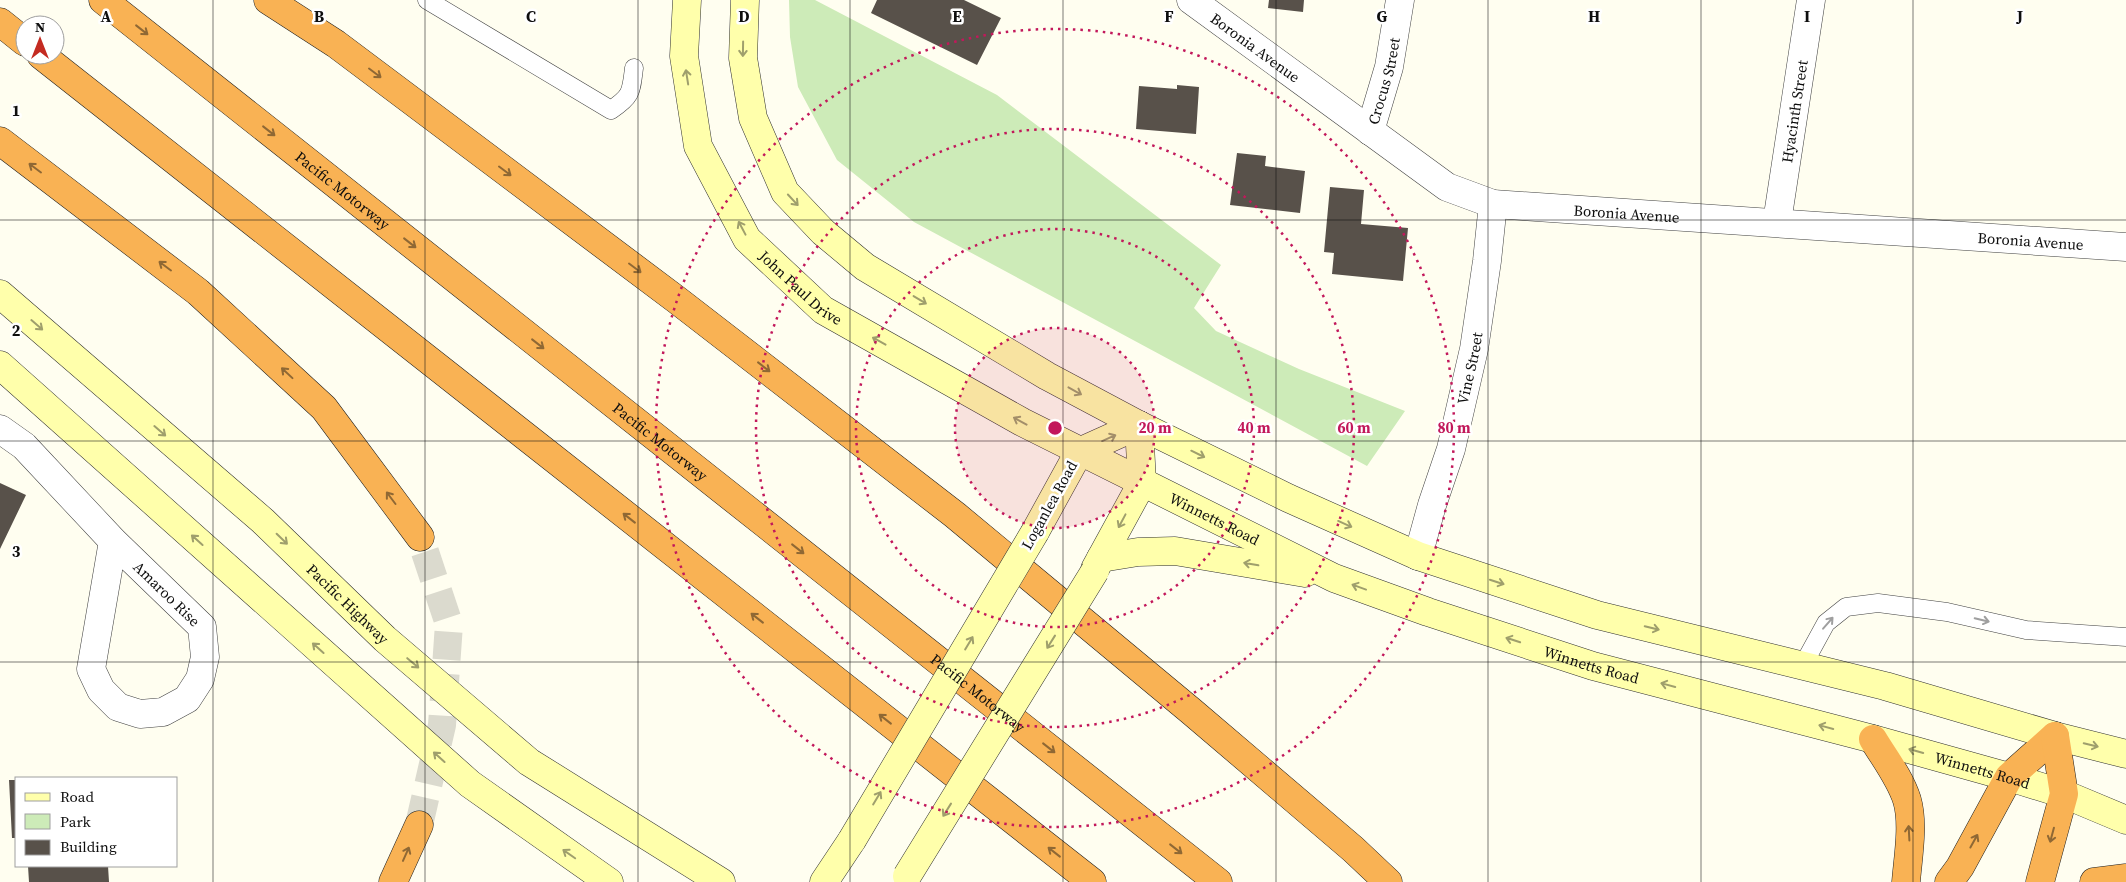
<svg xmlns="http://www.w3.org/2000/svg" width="2126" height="882" viewBox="0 0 2126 882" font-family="'Source Serif 4',serif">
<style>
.green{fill:#cdebb8}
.building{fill:#58514a}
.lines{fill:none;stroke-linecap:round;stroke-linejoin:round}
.highway-tunnel{stroke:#dbdace;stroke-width:28;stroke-dasharray:28 14;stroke-linecap:butt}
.lane-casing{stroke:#414141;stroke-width:19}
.street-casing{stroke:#414141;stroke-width:29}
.secondary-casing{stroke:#303030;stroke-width:29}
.highway-casing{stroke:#1f1f1f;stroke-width:29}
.lane{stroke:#fff;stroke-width:18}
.street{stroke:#fff;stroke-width:28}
.secondary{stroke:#ffffab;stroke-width:28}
.highway{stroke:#f9b254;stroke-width:28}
.secondary-bridge-casing{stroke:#303030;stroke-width:29;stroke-linecap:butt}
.secondary-bridge{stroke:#ffffab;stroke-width:28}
.oneway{stroke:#8f6834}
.oneway2{stroke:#9f9f6c}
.oneway3{stroke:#9f9f9f}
.grid{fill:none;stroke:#0e0e0e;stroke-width:1;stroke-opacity:0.55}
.ring{fill:none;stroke:#c2185b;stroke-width:2.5;stroke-dasharray:2.5 5}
.labels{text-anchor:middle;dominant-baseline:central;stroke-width:5;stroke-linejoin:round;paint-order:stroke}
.street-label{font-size:15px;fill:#0e0e0e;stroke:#fff}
.grid-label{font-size:16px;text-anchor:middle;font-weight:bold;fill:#0e0e0e;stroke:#fff;stroke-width:5;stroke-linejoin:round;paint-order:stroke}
.centre{fill:#c2185b;stroke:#fff;stroke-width:2.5}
.ring-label{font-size:15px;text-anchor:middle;font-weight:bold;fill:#c2185b;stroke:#fff;stroke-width:5;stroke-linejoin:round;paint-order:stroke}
</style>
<rect width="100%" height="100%" fill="#fffef0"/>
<!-- green -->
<path class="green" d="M 789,0 L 815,0 L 997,95 L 1221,265 L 1194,308 L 1216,331 L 1299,369 L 1405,411 L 1367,466 L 914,222 L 837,160 L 798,87 L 790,37 Z"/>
<!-- building -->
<path class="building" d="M 877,0 L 964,0 L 1001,18 L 977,65 L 871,13 Z
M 1269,0 L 1304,0 L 1303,12 L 1268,8 Z
M 1177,85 L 1199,87 L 1196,134 L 1136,129 L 1139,86 L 1177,89 Z
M 1237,153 L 1266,156 L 1265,166 L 1305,171 L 1300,213 L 1230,205 Z
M 1330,187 L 1364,190 L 1361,224 L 1408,228 L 1403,281 L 1332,274 L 1334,253 L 1324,252 Z
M 0,483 L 26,495 L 0,549 Z
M 9,780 L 16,780 L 16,838 L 12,838 Z
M 28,866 L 108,866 L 109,882 L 29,882 Z"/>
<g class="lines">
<!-- highway-tunnel -->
<path class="highway-tunnel" d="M 419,825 L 442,725 L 449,624 L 420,537"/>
<defs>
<path id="lane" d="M 427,0 L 611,110 C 632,96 631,92 634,68
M 1803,665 L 1826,623 L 1846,607 L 1878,603 L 1947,612 L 2026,630 L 2126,637"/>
<g id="street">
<path id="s1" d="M 1191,0 L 1447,187 L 1493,204 L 2126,247"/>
<path id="s2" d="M 1370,131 L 1389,67 L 1400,0"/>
<path id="s3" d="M 1777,222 L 1811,0"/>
<path id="s4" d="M 0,429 L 24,446 L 113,541 L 202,627 L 205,657 L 200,679 L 187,699 L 163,712 L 140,714 L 118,707 L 101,690 L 91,669 L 113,541"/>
<path id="s5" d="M 1418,556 L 1432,505 L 1451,449 L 1474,349 L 1487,261 L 1493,204"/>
</g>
<g id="secondary">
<path id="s6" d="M 687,0 L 684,56 L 698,146 L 747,239 L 823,310 L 1022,422 L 1334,578 L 1428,612 L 1593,666 L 1873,739 L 2009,777 L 2064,794 L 2126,820"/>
<path d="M 745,0 L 743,58 L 753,118 L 785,192 L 823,232 L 865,267 L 1047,376 L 1139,425 L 1288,498 L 1418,556 L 1597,615 L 1885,686 L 2055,736 L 2126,754"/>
<path id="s7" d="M 0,294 L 263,521 L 385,639 L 529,762 L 721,882"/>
<path d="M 0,365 L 470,784 L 609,882"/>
<path d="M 1035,532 L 1079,452 L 1139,425"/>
<path d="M 1101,558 L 1138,552 L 1175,551 L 1305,573"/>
<path d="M 1095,569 L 1142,483 L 1139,425"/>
<path d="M 824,882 L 852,840"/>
</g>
<g id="highway">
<path id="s8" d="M 103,0 L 1218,882"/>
<path d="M 268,0 L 336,44 L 677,300 L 955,515 L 1191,711 L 1353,849 L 1388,882"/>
<path d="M 0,22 L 25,42"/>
<path d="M 41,55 L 1092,882"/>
<path d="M 0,141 L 198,292 L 324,408 L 420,537"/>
<path d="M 1873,739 C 1885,759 1900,778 1907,800 C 1914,824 1908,857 1906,882"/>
<path d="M 393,882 L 419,825"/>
<path d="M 1949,882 L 1960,867 L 2009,777 L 2055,736"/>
<path d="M 2040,882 L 2064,794 L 2055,736"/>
<path d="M 2094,882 L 2126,878"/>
</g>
</defs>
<!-- lane casing -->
<use href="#lane" class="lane-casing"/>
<!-- street casing -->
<use href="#street" class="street-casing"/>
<!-- secondary casing -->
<use href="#secondary" class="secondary-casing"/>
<!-- highway casing -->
<use href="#highway" class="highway-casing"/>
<!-- lane -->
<use href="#lane" class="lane"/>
<!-- street -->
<use href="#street" class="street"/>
<!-- secondary -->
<use href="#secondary" class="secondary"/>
<!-- highway -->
<use href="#highway" class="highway"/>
<defs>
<path id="secondary-bridge" d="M 852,840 L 1035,532
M 907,876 L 1095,571"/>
</defs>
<!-- secondary-bridge casing -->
<use href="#secondary-bridge" class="secondary-bridge-casing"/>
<!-- secondary-bridge -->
<use href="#secondary-bridge" class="secondary-bridge"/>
</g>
<!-- one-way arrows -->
<defs><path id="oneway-shaft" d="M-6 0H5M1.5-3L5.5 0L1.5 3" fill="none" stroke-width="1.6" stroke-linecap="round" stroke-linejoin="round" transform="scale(1.25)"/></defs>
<g class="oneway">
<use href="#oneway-shaft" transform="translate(142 30) rotate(38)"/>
<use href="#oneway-shaft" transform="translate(375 73) rotate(37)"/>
<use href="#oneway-shaft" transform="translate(269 131) rotate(38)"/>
<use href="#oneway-shaft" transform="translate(35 168) rotate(-143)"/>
<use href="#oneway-shaft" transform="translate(505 171) rotate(37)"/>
<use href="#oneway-shaft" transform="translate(410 243) rotate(38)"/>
<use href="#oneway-shaft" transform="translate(165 266) rotate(-143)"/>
<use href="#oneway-shaft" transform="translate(635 268) rotate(37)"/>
<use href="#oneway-shaft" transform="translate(538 344) rotate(38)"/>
<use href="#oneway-shaft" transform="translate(764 367) rotate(38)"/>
<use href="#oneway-shaft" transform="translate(287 373) rotate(-137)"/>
<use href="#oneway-shaft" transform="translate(391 498) rotate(-127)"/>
<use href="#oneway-shaft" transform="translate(629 518) rotate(-142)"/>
<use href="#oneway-shaft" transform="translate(798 549) rotate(38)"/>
<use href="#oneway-shaft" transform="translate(757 618) rotate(-142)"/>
<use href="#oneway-shaft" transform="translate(885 719) rotate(-142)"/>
<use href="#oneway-shaft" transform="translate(1049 748) rotate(38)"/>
<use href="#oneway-shaft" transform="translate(1909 833) rotate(-93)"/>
<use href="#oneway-shaft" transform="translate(2052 835) rotate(105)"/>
<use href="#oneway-shaft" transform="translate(1974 841) rotate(-61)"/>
<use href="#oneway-shaft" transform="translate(1176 849) rotate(38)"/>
<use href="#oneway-shaft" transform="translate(1054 852) rotate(-142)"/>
<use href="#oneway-shaft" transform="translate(406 854) rotate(-66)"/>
</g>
<g class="oneway2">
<use href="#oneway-shaft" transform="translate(743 49) rotate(91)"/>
<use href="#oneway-shaft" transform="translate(687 77) rotate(-99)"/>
<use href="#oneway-shaft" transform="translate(793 200) rotate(47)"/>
<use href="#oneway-shaft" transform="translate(742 228) rotate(-118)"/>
<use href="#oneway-shaft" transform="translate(920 300) rotate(31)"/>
<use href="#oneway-shaft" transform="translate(37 325) rotate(41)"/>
<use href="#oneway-shaft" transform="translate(879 341) rotate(-151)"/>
<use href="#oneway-shaft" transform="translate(1075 391) rotate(29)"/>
<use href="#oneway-shaft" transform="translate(1020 421) rotate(-151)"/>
<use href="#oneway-shaft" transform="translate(160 431) rotate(41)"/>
<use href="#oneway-shaft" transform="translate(1109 438) rotate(-24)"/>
<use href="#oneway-shaft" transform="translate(1198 454) rotate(26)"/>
<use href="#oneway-shaft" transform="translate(1122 521) rotate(118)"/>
<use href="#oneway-shaft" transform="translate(1345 524) rotate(24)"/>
<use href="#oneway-shaft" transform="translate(282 539) rotate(44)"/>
<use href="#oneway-shaft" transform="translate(197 540) rotate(-138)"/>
<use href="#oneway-shaft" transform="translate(1251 564) rotate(-170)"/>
<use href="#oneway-shaft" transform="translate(1497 582) rotate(18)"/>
<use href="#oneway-shaft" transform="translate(1359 587) rotate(-160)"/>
<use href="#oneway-shaft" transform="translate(1652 628) rotate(14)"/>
<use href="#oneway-shaft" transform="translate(1513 640) rotate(-162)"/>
<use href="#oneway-shaft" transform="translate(1051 642) rotate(122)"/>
<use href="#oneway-shaft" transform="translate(969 643) rotate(-59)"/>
<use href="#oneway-shaft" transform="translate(318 648) rotate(-138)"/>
<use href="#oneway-shaft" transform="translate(413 663) rotate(40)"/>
<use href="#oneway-shaft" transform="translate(1668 685) rotate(-165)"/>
<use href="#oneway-shaft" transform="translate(1826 727) rotate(-165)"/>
<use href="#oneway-shaft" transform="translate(2091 745) rotate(14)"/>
<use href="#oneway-shaft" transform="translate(1916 751) rotate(-164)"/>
<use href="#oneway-shaft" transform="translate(439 757) rotate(-138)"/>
<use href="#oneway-shaft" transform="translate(877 798) rotate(-59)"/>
<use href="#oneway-shaft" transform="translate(947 810) rotate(122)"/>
<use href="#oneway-shaft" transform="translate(569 854) rotate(-145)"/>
</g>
<g class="oneway3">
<use href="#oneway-shaft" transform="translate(1982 620) rotate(13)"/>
<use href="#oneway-shaft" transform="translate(1828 623) rotate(-49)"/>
</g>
<!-- grid -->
<path class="grid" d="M 213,0 L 213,882M 425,0 L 425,882M 638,0 L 638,882M 850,0 L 850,882M 1063,0 L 1063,882M 1276,0 L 1276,882M 1488,0 L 1488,882M 1701,0 L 1701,882M 1913,0 L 1913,882M 0,220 L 2126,220M 0,441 L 2126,441M 0,662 L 2126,662"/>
<!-- distance rings -->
<circle cx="1055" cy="428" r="100" fill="#c2185b" fill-opacity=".12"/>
<g class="ring">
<circle cx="1055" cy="428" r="100"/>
<circle cx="1055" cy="428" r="199"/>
<circle cx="1055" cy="428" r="299"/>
<circle cx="1055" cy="428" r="399"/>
</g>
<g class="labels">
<!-- street labels -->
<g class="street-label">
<text stroke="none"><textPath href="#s1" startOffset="80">Boronia Avenue</textPath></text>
<text stroke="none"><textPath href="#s2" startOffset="52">Crocus Street</textPath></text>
<text stroke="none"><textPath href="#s3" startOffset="112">Hyacinth Street</textPath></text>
<text stroke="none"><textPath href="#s8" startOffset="306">Pacific Motorway</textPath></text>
<text stroke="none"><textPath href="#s1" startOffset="500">Boronia Avenue</textPath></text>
<text stroke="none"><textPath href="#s1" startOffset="905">Boronia Avenue</textPath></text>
<text stroke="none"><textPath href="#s6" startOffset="325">John Paul Drive</textPath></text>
<text stroke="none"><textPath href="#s5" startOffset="195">Vine Street</textPath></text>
<text stroke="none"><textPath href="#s8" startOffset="711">Pacific Motorway</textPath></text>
<text transform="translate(1049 505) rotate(-61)">Loganlea Road</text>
<text stroke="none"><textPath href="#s6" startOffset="800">Winnetts Road</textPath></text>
<text stroke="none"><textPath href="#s4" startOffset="235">Amaroo Rise</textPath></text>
<text stroke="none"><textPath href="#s7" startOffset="466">Pacific Highway</textPath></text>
<text stroke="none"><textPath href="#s6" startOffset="1205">Winnetts Road</textPath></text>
<text stroke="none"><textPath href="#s8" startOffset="1116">Pacific Motorway</textPath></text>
<text stroke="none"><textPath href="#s6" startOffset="1610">Winnetts Road</textPath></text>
</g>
</g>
<g class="grid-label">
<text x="106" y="22">A</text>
<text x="319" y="22">B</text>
<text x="531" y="22">C</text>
<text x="744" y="22">D</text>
<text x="957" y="22">E</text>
<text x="1169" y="22">F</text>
<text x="1382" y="22">G</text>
<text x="1594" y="22">H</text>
<text x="1807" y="22">I</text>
<text x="2020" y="22">J</text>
<text x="16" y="116">1</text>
<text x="16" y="336">2</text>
<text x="16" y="557">3</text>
</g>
<circle cx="1055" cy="428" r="8" class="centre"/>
<g class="ring-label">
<text x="1155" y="433">20 m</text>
<text x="1254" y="433">40 m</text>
<text x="1354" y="433">60 m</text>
<text x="1454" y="433">80 m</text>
</g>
<!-- legend -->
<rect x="15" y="777" width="162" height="90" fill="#ffffff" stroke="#9f9f9f"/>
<rect x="25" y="793" width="25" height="8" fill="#ffffab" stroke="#9f9f9f"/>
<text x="60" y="802" font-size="15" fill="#0e0e0e">Road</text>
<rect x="25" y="814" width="25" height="15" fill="#cdebb8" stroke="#9f9f9f"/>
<text x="60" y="827" font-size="15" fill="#0e0e0e">Park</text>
<rect x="25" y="840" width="25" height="15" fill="#58514a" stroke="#9f9f9f"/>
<text x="60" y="852" font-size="15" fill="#0e0e0e">Building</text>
<!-- north arrow -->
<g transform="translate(40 40)"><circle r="24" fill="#ffffff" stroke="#9f9f9f"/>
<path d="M0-4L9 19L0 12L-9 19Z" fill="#c42b21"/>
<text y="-8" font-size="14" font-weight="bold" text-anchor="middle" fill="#0e0e0e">N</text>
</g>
</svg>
